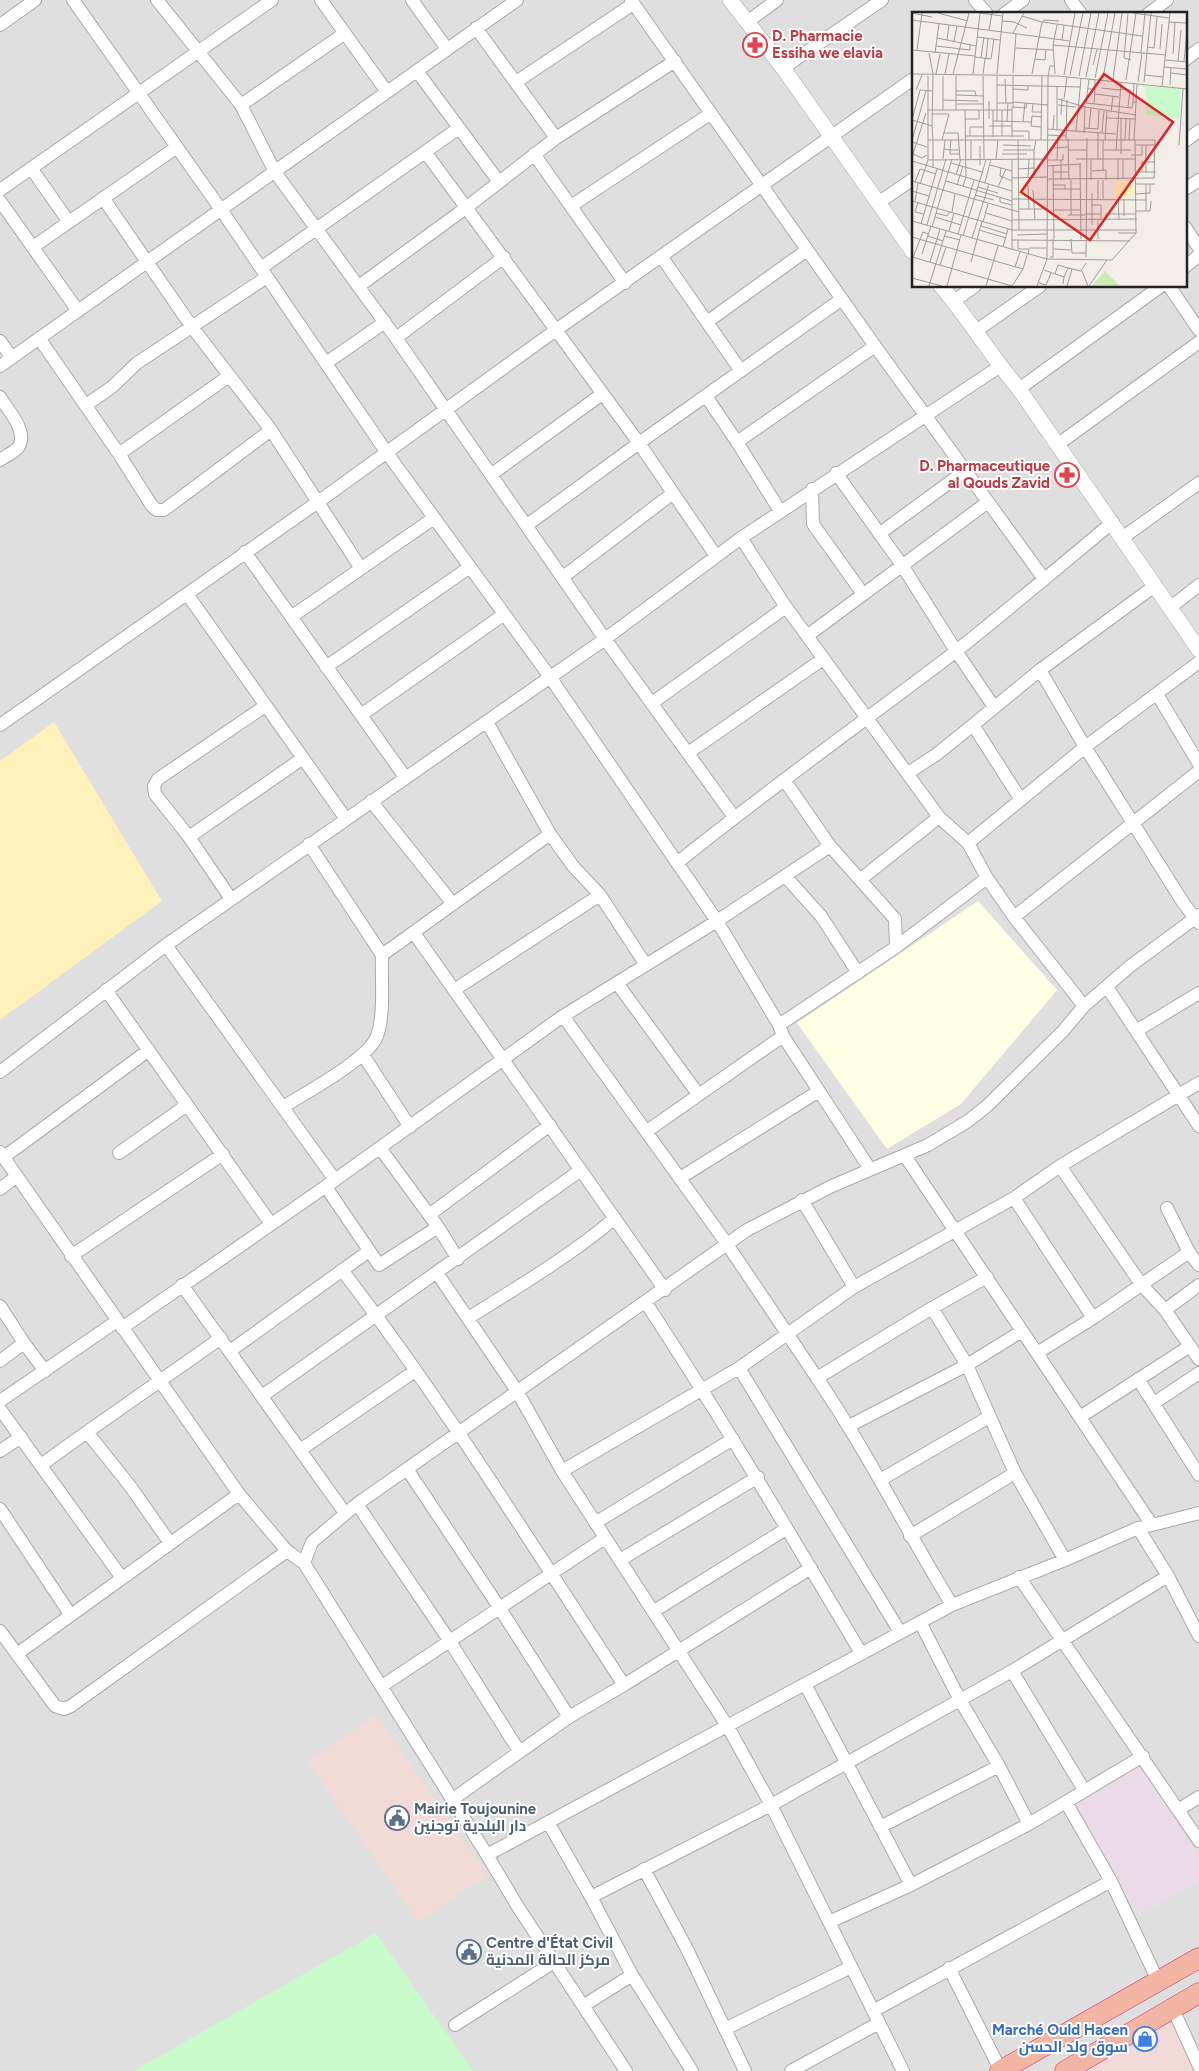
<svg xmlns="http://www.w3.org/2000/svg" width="1199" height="2071" viewBox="0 0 1199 2071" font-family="Figtree,Cairo,sans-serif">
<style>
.residential{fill:#e0dfdf;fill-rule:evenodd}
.commercial{fill:#f2dad9}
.industrial{fill:#ebdbe8}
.education{fill:#ffffe5}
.sand{fill:#fff1ba}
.park{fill:#c8facc}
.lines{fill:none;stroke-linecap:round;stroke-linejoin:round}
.minor-casing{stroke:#a9a9a9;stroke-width:14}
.tertiary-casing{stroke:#a9a9a9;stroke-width:16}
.trunk-casing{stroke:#dc2a67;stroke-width:21}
.minor{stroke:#fff;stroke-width:12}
.tertiary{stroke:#fff;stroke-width:15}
.trunk{stroke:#f2b4a3;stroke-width:20}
.labels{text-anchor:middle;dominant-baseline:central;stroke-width:4;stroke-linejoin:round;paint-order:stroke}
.health-label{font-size:15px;font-weight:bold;fill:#be3a42;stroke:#fff;text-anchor:start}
.service-label{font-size:15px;font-weight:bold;fill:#4e5e75;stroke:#fff;text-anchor:start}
.shop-label{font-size:15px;font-weight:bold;fill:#366cbe;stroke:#fff;text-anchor:end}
.inset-road{fill:none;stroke:#9f9d99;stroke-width:1}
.view{fill:#d62828;fill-opacity:0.15;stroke:#d62828;stroke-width:2.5}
.inset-edge{fill:none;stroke:#222;stroke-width:2.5}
</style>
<rect width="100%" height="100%" fill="#f2efe9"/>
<!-- residential -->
<path class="residential" d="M 0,0 L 1199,0 L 1199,2071 L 0,2071 ZM 913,14 L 1185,14 L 1185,286 L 913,286 Z"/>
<!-- commercial -->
<path class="commercial" d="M 376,1715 L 487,1875 L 419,1922 L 308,1762 Z
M 1169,2007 L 1196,2071 L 1049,2071 Z"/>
<!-- industrial -->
<path class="industrial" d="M 1143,1763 L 1199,1854 L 1199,1882 L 1138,1916 L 1074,1803 Z"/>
<!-- education -->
<path class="education" d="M 978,901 L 1057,990 L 961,1104 L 887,1149 L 797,1023 Z"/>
<!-- sand -->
<path class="sand" d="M 54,722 L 162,901 L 0,1020 L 0,761 Z"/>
<!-- park -->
<path class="park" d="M 376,1933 L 473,2071 L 134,2071 Z"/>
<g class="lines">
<defs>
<path id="minor" d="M 73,0 L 222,211 L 387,453 L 550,677 L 717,921 L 779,1025 L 783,1036 L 870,1169
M 157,0 L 241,105 L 275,172 L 396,338 L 605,639 L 734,817
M 321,0 L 387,92
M 412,0 L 447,49
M 631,0 L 875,346 L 1044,579
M 975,0 L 987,14
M 1071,0 L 1081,14
M 1004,14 L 1023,0
M 1148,14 L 1167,0
M 747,22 L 777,0
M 0,25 L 35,0
M 476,28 L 556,138
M 1185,60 L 1199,49
M 783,68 L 882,0
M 417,71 L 499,182
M 516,82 L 633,4
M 241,105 L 345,33
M 1185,141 L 1199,131
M 426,153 L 639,443 L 716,556
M 534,154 L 625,283
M 31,168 L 69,222
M 1185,189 L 1199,180
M 0,190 L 272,0
M 103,198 L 192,327 L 271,430 L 360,567
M 0,201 L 78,311
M 878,203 L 913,179
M 571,206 L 710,114
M 1185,227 L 1199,248
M 33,247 L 177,147
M 661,256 L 741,371
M 1185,267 L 1199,255
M 261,268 L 459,128
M 359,286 L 467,207 L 556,138 L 675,61
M 1169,286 L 1199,330
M 954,301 L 975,286
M 707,322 L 807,250
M 976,331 L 1040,286
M 39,338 L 119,454 L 152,506 L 157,510 L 164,510 L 271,430
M 396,338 L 504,257
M 0,341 L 12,358
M 326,363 L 385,322
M 0,366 L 517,0
M 1019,389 L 1161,286
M 706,396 L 737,442 L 875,346
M 0,397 C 7,409 28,431 19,446 C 16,452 5,456 0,460
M 86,405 L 112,387 L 137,363 L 267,277
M 737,442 L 780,511
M 1057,445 L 1199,342
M 119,454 L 229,376
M 836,473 L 902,565 L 956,651 L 994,707
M 492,474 L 602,394
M 812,489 L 813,524 L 863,594
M 527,525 L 639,443 L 842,299
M 879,534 L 965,471
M 741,538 L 786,607 L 939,817 L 968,843 L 987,878 L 1014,917 L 1084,1006
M 1122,538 L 1199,483
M 245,552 L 405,777
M 563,577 L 673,493
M 187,594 L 346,819
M 1171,607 L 1199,585
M 291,617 L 434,518
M 807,636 L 988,502
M 326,667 L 470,567
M 1040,670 L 1085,747 L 1184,904 L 1199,923
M 1157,694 L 1199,764
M 652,703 L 786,607
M 361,715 L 503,615
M 487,722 L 550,834 L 573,866 L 600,895 L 646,965
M 0,725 L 318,502 L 556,330 L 913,79
M 688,753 L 823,659
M 908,773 L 937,754 L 973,725
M 785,781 L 830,846 L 895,919 L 896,947
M 1021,800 L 973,725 L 1040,670 L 1156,585
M 371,801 L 453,904
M 189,837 L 155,794 L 154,786 L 158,779 L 265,706
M 968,843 L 1085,747 L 1199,662
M 309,844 L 382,955 L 550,834
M 677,863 C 767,790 862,723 955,652 C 1008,610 1060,566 1113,522
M 785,876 L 821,916 L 858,973
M 861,879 L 939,817
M 231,899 L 189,837 L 303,758
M 1014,917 L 1199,771
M 414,933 L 665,1290
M 166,945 L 335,1180
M 617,983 L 698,1094
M 1107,987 L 1199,1126
M 106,990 L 271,1224
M 454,990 L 600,895
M 563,1016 L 727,1244 L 817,1378
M 779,1025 L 896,947 L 987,878
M 1136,1031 L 1199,993
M 363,1055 L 410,1127
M 0,1072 L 166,945 L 605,639 L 741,538 L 999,367
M 283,1107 C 305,1093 369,1059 377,1036 C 385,1014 381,979 382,955
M 647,1131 L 783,1036
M 380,1148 L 438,1227 L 458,1259
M 0,1152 L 239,1494 L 287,1551 L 304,1563
M 119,1153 L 187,1105
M 905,1156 L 1152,1525 L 1199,1513
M 4,1157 L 149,1050
M 1060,1166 L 1141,1284 L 1165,1310 L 1199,1359
M 680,1178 L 819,1091
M 326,1187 L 379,1265 L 438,1227
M 0,1189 L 17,1176
M 1014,1198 L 1093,1318
M 802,1200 L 854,1287
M 1167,1208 L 1189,1252 L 1199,1265
M 429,1215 L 550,1125
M 71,1256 L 223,1154
M 342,1270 C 444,1403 532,1545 624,1685
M 437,1273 L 517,1391 L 562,1471 L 728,1727 L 771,1805 L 903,2071
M 182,1285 L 345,1513
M 646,1303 C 721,1417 791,1535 861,1653
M 0,1306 L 24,1343 L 0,1361
M 932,1308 L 967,1365 L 1015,1473 L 1065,1560
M 1165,1310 L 1199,1285
M 468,1318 C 518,1287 570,1256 615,1218
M 122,1328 L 335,1180 L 563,1016 L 717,921 L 830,846
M 24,1343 L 45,1371
M 230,1351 L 369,1251
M 1037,1353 L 1093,1318 L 1189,1252
M 739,1368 L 900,1632
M 1138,1379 L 1199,1475
M 262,1396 L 581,1170
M 0,1401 L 117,1321
M 1154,1403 L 1199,1373
M 0,1409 L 122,1578
M 1080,1417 L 1190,1346
M 849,1426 L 967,1365 L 1022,1331
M 300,1450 L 415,1371
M 0,1451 L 21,1437
M 41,1465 L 87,1432
M 407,1469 L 499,1607 L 569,1717
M 562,1471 L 739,1368 L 854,1287 L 1014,1198 L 1060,1166 L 1199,1083
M 880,1480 L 989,1417
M 357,1504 L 449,1640 L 519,1751
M 0,1509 L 70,1614
M 595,1523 L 733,1439
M 1138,1528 L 1168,1576 L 1199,1636
M 910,1536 L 1015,1473
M 170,1543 L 130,1486 L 87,1432 L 221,1338
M 620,1560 L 758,1477
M 1019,1577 L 1178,1810
M 952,1605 C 906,1530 867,1451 817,1378 L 932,1308 L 987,1277
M 654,1611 L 786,1529
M 920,1622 L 960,1700 L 999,1766
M 0,1631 L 55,1706 L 64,1709 L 71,1706 L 287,1551
M 17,1654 L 239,1494
M 1012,1671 L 1084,1790
M 805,1684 L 911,1885
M 382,1686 L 605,1538
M 1199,1797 L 1178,1810 L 1199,1841
M 453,1799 L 569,1717 L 624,1685 L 811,1568
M 1066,1802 L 1111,1881 L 1158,1981
M 548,1822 L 591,1897
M 880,1827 L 999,1766 L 1029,1824
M 487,1855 L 952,1605 L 1065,1560 L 1138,1528 L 1152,1525
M 644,1869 L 687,1949 L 745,2071
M 829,1922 L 911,1885 L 1029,1824 L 1143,1756
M 949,1968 L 1001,2071
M 632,1975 L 692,2071
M 583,2006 L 632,1975 L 591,1897 L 771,1805 L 1012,1671 L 1168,1576
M 1173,2009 L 1199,2066
M 873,2011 L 1111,1881
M 455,2025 L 554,1962
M 725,2029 L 851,1967
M 626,2071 L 518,1907 L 487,1855 L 304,1563 L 312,1542 L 357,1504 L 747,1230 L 832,1186 L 928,1145 L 968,1121 L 987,1106 L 1063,1031 L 1084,1006 L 1129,967 L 1199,915
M 791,2071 L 879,2023"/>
<path id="tertiary" d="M 730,0 L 783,68 L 913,252
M 941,286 C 969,319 991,356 1019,389 L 1199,650"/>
<path id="trunk" d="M 1000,2071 L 1199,1958
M 1065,2071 L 1199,1993"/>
</defs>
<!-- minor casing -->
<use href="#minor" class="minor-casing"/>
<!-- tertiary casing -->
<use href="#tertiary" class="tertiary-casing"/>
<!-- trunk casing -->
<use href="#trunk" class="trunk-casing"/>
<!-- minor -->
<use href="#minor" class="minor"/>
<!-- tertiary -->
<use href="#tertiary" class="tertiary"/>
<!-- trunk -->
<use href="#trunk" class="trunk"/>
</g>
<!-- icons -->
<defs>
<symbol id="pharmacy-ring" viewBox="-11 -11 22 22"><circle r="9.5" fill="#fff" stroke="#e0444e" stroke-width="1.5"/><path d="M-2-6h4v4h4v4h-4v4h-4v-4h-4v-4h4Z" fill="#e0444e"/></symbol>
<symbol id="civic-ring" viewBox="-11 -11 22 22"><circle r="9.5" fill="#fff" stroke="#5c6f8a" stroke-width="1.5"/><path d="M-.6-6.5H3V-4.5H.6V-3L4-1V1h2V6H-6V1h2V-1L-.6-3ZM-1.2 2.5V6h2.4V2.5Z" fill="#5c6f8a"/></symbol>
<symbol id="shop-ring" viewBox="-11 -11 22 22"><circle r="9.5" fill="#fff" stroke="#3f7fe0" stroke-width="1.5"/><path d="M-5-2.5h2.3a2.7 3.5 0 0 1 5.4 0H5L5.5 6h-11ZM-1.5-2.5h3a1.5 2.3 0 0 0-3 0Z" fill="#3f7fe0"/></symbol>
</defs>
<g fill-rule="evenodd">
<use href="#pharmacy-ring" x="741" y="31" width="28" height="28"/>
<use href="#pharmacy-ring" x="1053" y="461" width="28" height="28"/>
<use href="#civic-ring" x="383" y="1804" width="28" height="28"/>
<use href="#civic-ring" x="455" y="1938" width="28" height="28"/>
<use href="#shop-ring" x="1131" y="2025" width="28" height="28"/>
</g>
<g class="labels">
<!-- health labels -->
<g class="health-label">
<text x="772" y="36">D. Pharmacie<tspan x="772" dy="17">Essiha we elavia</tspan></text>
<text x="1050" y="466" text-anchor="end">D. Pharmaceutique<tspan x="1050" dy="17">al Qouds Zavid</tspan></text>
</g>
<!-- service labels -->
<g class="service-label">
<text x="414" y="1809">Mairie Toujounine<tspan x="414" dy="17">دار البلدية توجنين</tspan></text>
<text x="486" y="1943">Centre d'État Civil<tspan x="486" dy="17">مركز الحالة المدنية</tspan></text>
</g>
<!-- shop labels -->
<g class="shop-label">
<text x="1128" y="2030">Marché Ould Hacen<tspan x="1128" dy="17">سوق ولد الحسن</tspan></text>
</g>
</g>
<!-- overview -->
<g transform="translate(912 12)">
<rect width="275" height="275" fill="#f2efe9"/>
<path d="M 193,259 L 208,274 L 180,274 Z" fill="#cdebb0"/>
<path d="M 204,170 L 221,170 L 222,185 L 203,185 Z" fill="#fff1ba"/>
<path d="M 234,74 L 269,77 L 267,106 L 234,103 Z" fill="#c8facc"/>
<path class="inset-road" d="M 0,1 L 20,5M 26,1 L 56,9M 68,1 L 90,4M 216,1 L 212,46 L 219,48M 221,1 L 257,6M 110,4 L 130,10M 0,8 L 158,29M 90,9 L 102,10 L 115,16M 131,10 L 132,8 L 147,9M 257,10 L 275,11M 145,13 L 141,33 L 254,43M 77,18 L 80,1M 101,21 L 112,1M 65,25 L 88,28M 25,26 L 64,34M 35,28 L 37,13M 150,28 L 152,13M 42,29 L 45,14M 141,33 L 143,62M 24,34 L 58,38 L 58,32M 236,35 L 242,36 L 245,5M 103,36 L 141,38M 248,37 L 250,12M 0,38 L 63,44M 5,38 L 10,1M 17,41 L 21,62M 23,41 L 27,12M 229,41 L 233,1M 261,42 L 263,10M 63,45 L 79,47 L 82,27M 69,46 L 72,25M 74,47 L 76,26M 123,47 L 133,48 L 134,38M 253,48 L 275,50M 266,49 L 269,18M 272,49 L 275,20M 181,53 L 185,37M 252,55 L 275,57M 101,61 L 104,22M 259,61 L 275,63M 0,62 L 146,64 L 275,77M 24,62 L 28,42M 33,62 L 37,42M 41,62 L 57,1M 61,62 L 68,1M 71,62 L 73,47M 85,62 L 91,1M 120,62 L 130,10 L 230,24M 101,63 L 101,95M 152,63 L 163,1M 158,63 L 171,1M 233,63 L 251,65M 31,64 L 31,98M 44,64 L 44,98M 71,64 L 72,148M 85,64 L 85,109M 167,64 L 179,1M 174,65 L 187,1M 183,66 L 196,1M 191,66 L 203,1M 93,67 L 94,91M 201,67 L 210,1M 214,68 L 224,1M 226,70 L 230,41M 232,70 L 239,1M 85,73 L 168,75M 258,73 L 259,55M 250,74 L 258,1M 189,76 L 208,78M 100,77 L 116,78 L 116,73M 176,77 L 183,77 L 183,68M 208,77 L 218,78 L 216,95M 4,78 L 10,63M 44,79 L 63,79 L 64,84M 183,82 L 207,85M 44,83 L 72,84M 146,87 L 173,95 L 172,121M 152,87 L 155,65M 31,88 L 66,89M 77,89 L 77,107M 101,90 L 136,93M 221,90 L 222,71M 85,91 L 101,91M 174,91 L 220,96 L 221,90 L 225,90M 174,91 L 177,67M 44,92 L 72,92M 121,92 L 120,100 L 130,100M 182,92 L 183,77M 146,93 L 164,95M 173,95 L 224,103M 15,98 L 100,98M 90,98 L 90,124M 199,100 L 201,84M 20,102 L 37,102 L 30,128M 149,103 L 150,86M 194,106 L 224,107M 53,107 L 67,107 L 67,98M 0,108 L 20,114 L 21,128 L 222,128 L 225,72M 0,108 L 8,78 L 20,79M 81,109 L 120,110M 95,109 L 96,91M 111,110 L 113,91M 20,114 L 21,63M 77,114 L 100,114M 129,115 L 119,114 L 120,104 L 130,105M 172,116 L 186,117 L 187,98M 177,116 L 179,96M 135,117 L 204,122M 141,118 L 142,103M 145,118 L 145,74M 100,119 L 117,119 L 117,128M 164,119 L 169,67M 186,120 L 186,148M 190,120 L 192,99M 31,121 L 46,121 L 48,147M 135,123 L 154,124M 53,124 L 112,124M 58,124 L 58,115 L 72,115M 81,125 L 81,98M 100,125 L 100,95 L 114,96 L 115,91M 154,127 L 155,88M 156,127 L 157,168M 0,128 L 14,79M 16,128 L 21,128 L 21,156M 39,128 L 38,138 L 47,138M 59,128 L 59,147M 106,128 L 107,218M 129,128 L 130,64M 191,128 L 191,158M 193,128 L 195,99M 213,128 L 214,107M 217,128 L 218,107M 0,130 L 15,135M 91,133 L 119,134M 224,133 L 243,133M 234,133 L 234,160M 267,133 L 271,77M 140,136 L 156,135M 32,137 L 38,138 L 38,142 L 47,142M 91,138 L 122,138 L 124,128M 122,138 L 122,165M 156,138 L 174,138M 191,138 L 219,138M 204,138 L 209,71M 1,142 L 10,146 L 15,143M 90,142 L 115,142M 209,142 L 209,107M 219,143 L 230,143 L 230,133M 0,145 L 14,101M 31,147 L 33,128M 84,147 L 86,128M 100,147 L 100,238M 164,147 L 224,147M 206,147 L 206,168M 211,147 L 211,167M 16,148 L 135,147M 135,148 L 151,148 L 151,142M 145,148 L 146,123M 0,149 L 100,179M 39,151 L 70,160M 168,152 L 169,227M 68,153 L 68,134M 78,153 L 100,159M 141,153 L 142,227M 135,154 L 169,152M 89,156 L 88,164 L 100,169M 106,157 L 122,156M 180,159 L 194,158 L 194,168M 141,160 L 157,160M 224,160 L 244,160M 230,160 L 230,150 L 243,150M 44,163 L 49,147M 100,166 L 135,165M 116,166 L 117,147M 135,167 L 242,166 L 243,128 L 223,128M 149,168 L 149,148M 159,168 L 159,203M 179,168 L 179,147M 186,168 L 186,187M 191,168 L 191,187M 0,169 L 107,200M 34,169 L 100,189M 3,170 L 8,157 L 24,162M 73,171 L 79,147M 8,172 L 16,148 L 16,64M 224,172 L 243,172M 234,172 L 234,199M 45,173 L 51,154M 116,173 L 117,197M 141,173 L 153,173 L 153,177M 51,174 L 54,165 L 53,98M 66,175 L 86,181M 86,175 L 94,157M 141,177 L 168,177M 121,178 L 123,208M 0,179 L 17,184M 224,182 L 238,181 L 238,172M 63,183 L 82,188M 88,186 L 88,190 L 100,193M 100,187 L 234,188M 206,187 L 207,208M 0,189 L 100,218 L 225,218M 3,189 L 6,171M 6,190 L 3,200 L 12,202M 179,193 L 189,193 L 189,207M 107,197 L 136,197M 141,198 L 168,198M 224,199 L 238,199 L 239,189M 40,200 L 43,182M 24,201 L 35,204 L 38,200M 74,201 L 100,209M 173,202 L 189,202M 156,203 L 173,203M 212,204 L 212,187M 23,205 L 49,213M 193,207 L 194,202 L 224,202M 100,208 L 225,207M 0,209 L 135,247 L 200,248 L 224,221 L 223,127M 71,210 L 76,192M 9,212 L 25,157M 15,213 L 34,147M 180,213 L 180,181M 69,214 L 95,222M 20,215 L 40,147M 67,218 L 94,226M 37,219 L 42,201M 206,221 L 224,221M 46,222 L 62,168M 105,223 L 135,222M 16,224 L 31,229M 32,224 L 48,228M 51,224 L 74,148M 0,225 L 111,257 L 115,243M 60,226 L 77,172M 159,227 L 160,241 L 174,241M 186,227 L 186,207M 100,228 L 218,229M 106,228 L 106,237 L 117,237 L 116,243M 91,235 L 96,217M 117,236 L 135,236M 142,237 L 159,238M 10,242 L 19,214M 0,245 L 100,274 L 111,257M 138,245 L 141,245 L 141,227M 174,245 L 175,126M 0,248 L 11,220 L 16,222M 18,250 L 28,217M 59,250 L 70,209M 28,253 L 34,235M 103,255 L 108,240M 132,258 L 152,265 L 151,272M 170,259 L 176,274M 143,262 L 146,253 L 156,256M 152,265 L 156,256 L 169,259 L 174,251M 0,266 L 30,274M 127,271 L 134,273 L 139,261M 17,274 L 34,219M 35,274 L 49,223M 74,274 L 86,234M 125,274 L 135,247 L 136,64 L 138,54 L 143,54M 155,274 L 160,257M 177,274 L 195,248"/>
<path class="view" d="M 192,62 L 261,110 L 178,228 L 109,180 Z"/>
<rect width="275" height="275" class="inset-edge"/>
</g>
</svg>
